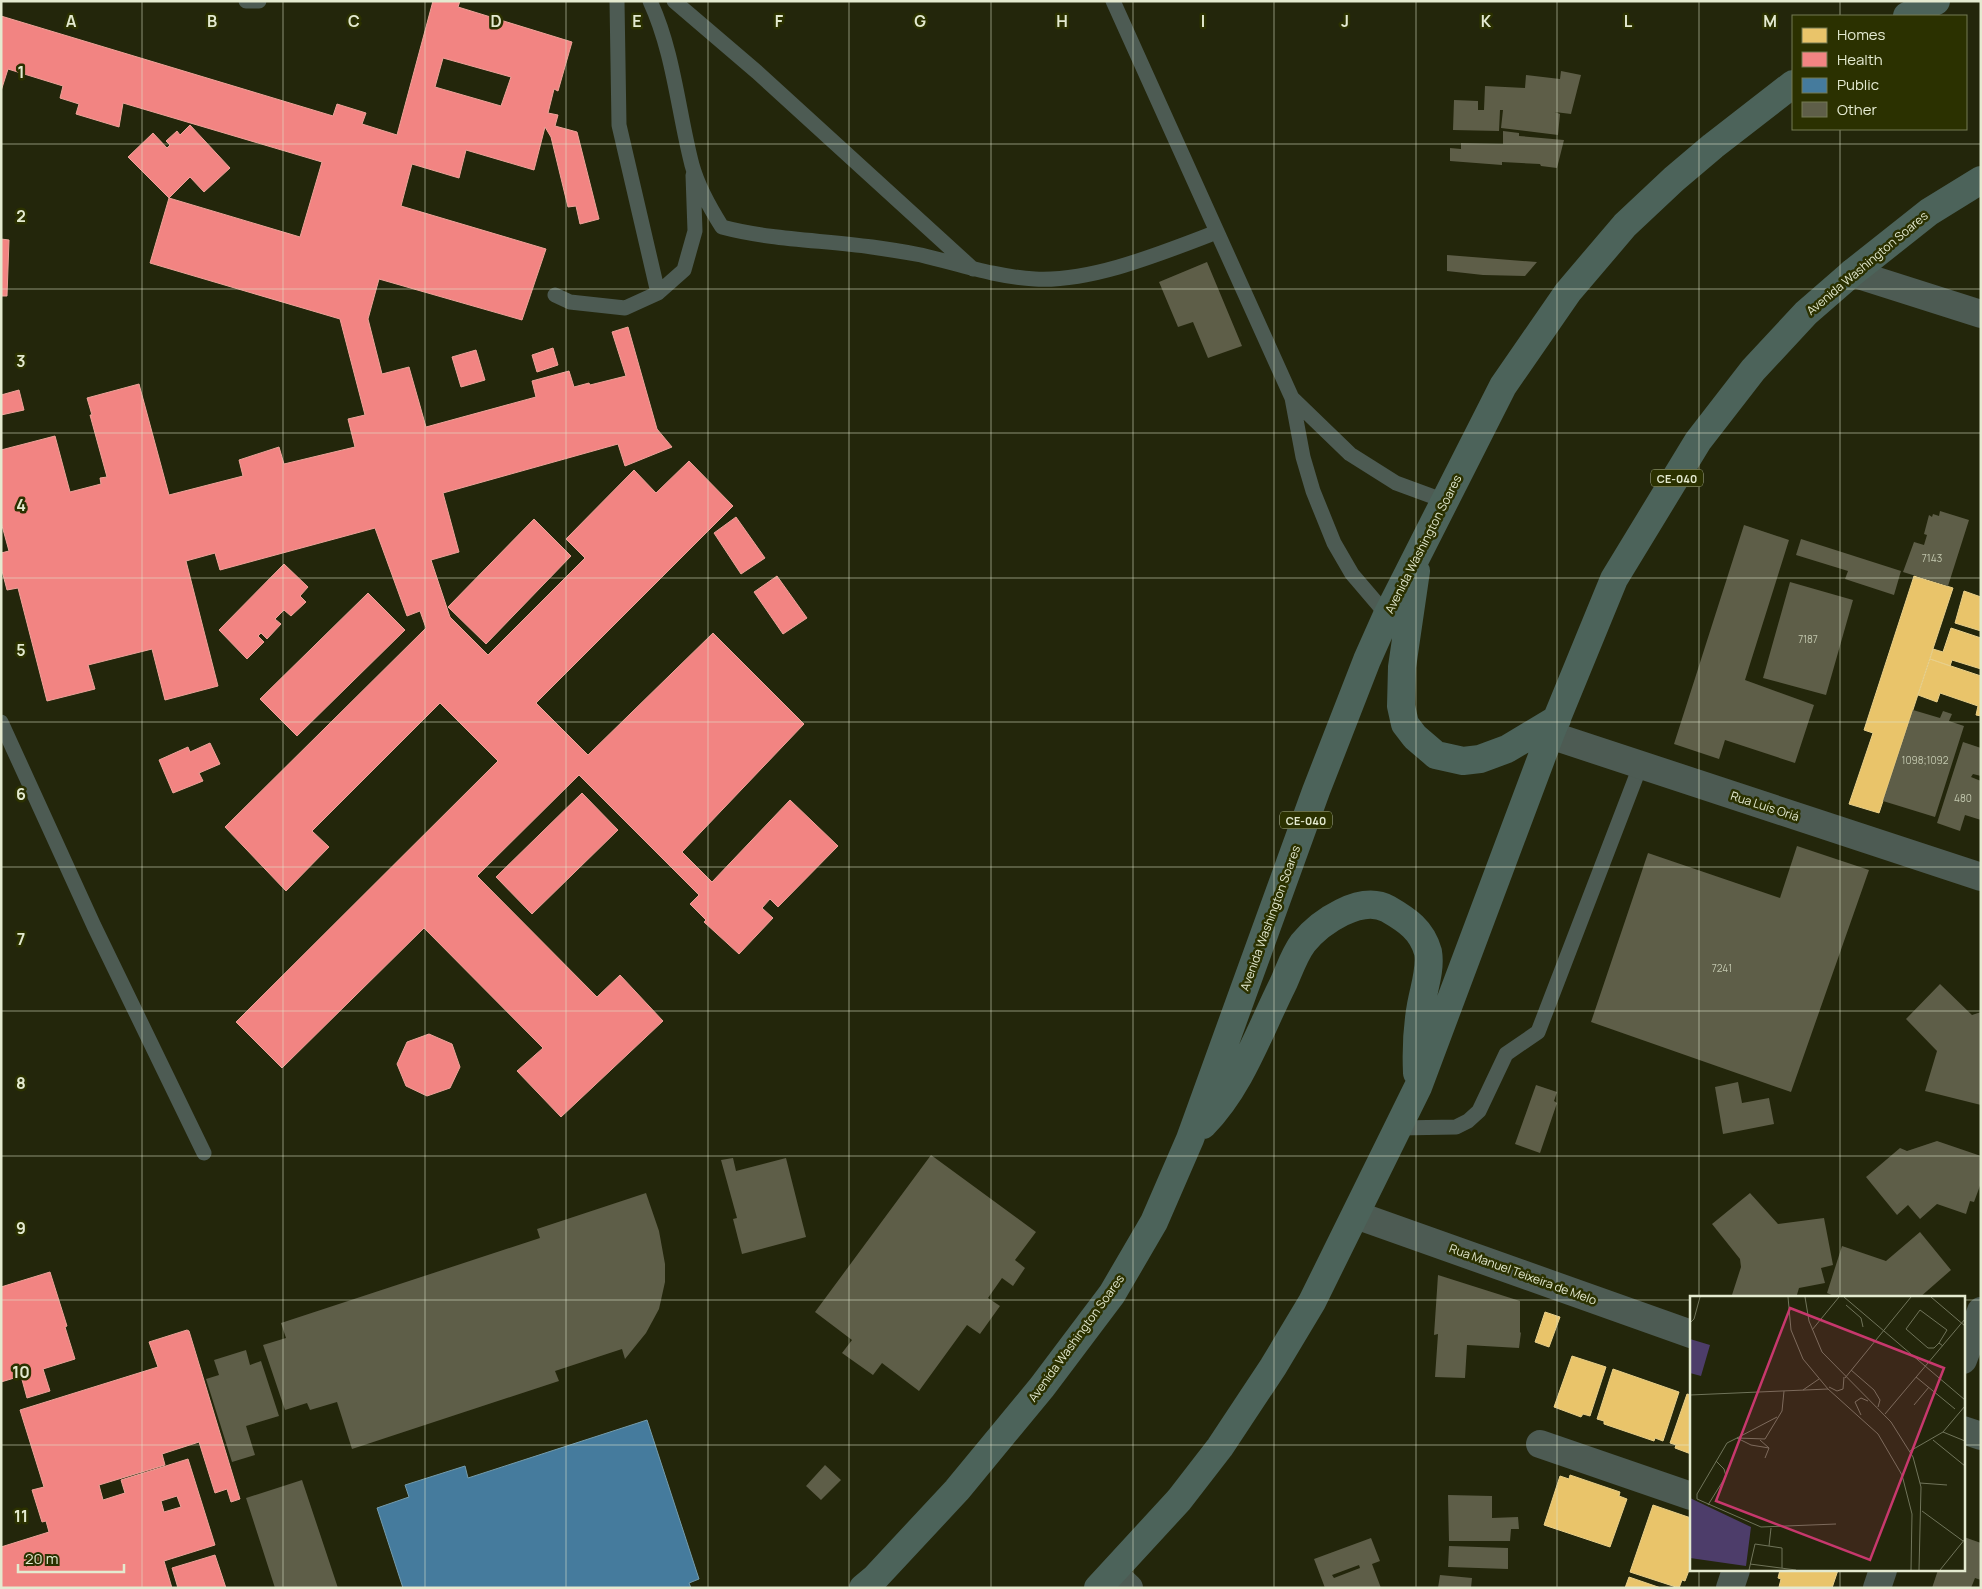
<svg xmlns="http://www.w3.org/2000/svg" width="1982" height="1589" viewBox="0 0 1982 1589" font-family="Manrope,sans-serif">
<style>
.homes{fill:#e9c46a;stroke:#e8cf89}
.health{fill:#f28482;stroke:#eea399;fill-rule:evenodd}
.public{fill:#457b9d;stroke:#759cac}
.building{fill:#5e5e48;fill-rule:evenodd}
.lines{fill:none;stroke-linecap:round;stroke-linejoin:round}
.service{stroke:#4d5b53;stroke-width:15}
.minor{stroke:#4d5b53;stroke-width:28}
.trunk{stroke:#4c635a;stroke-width:28}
.grid{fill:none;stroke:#e4ead0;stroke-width:1;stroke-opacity:0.55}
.labels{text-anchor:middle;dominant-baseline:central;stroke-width:5;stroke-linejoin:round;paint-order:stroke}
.number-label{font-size:10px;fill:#c2c7ae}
.shield{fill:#2b3100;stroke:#acb292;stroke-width:1}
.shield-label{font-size:11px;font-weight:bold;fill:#e4ead0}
.street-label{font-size:12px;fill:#e4ead0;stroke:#2b3100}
.inset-road{fill:none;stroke:#70745a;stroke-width:1}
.view{fill:#c7386d;fill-opacity:0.15;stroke:#c7386d;stroke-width:2.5}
.inset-edge{fill:none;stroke:#e4ead0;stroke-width:2.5}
.grid-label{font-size:16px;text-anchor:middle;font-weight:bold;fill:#e4ead0;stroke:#2b3100;stroke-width:5;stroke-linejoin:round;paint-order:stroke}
</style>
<rect width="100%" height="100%" fill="#23260b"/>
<!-- homes -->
<path class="homes" d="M 1914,576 L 1953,588 L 1879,813 L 1849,804 L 1873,733 L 1864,730 Z
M 1964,591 L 1981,597 L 1981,631 L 1955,623 Z
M 1951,628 L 1981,638 L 1981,669 L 1952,660 L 1950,666 L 1930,659 L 1933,649 L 1943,652 Z
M 1930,659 L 1981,676 L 1981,716 L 1976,715 L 1978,706 L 1940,693 L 1937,702 L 1918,695 Z
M 1545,1312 L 1560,1317 L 1549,1347 L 1535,1342 Z
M 1572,1356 L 1606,1367 L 1590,1416 L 1583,1414 L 1581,1417 L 1554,1407 Z
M 1613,1369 L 1679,1392 L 1663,1441 L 1655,1438 L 1654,1441 L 1604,1424 L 1604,1421 L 1597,1419 Z
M 1687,1394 L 1691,1395 L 1691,1454 L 1675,1448 L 1676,1445 L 1670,1443 Z
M 1570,1475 L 1620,1492 L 1619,1496 L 1627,1499 L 1610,1547 L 1544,1525 L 1560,1476 L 1569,1479 Z
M 1653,1505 L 1691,1518 L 1691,1565 L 1685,1581 L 1682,1580 L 1679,1588 L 1630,1572 Z
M 1780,1570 L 1838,1570 L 1832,1588 L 1782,1588 L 1779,1587 L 1781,1579 L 1778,1578 Z
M 1629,1577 L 1661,1588 L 1625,1588 Z"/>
<!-- health -->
<path class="health" d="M 433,1 L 460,1 L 458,7 L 572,42 L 558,91 L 554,89 L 548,113 L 558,115 L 555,126 L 577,132 L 599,219 L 580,224 L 576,206 L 568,207 L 551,137 L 545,127 L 534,170 L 466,150 L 459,178 L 412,164 L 401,206 L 546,249 L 522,320 L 379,279 L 368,319 L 382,374 L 409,367 L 426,427 L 536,397 L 532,381 L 569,371 L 574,387 L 589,383 L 590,385 L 626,376 L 612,332 L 628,327 L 657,429 L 672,447 L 625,466 L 618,444 L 443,493 L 459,552 L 431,560 L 450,617 L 488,655 L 585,558 L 566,539 L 634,470 L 656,493 L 689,461 L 733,506 L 536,703 L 588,755 L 713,633 L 804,724 L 682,852 L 712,882 L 790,800 L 838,846 L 778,907 L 770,899 L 762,908 L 773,918 L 739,954 L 704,922 L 706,920 L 690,904 L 699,895 L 579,775 L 477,876 L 597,997 L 620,975 L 663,1021 L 561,1117 L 517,1071 L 543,1048 L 424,928 L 282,1068 L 236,1022 L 498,761 L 440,703 L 312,831 L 329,847 L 286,891 L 225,827 L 426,628 L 420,611 L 407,616 L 375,528 L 220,570 L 215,553 L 186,561 L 218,686 L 165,700 L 152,649 L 88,665 L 95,689 L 47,701 L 18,588 L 7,590 L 1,567 L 1,553 L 9,551 L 1,522 L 1,450 L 55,436 L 70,492 L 101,484 L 100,478 L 107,477 L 90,415 L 92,415 L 87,398 L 139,384 L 169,495 L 243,476 L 239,460 L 279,447 L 284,464 L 355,447 L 348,419 L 365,415 L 340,319 L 150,263 L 169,198 L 300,237 L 322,162 L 123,103 L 119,127 L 76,114 L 79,104 L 60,98 L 63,86 L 8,69 L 1,91 L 1,16 L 333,116 L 337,104 L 366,113 L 362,124 L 397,135 ZM 443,58 L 511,77 L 501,106 L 435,87 Z
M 190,125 L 230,168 L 204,192 L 190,177 L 169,198 L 128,157 L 153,133 L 167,148 L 170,145 L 166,141 L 177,131 L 180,135 Z
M 1,239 L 9,240 L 7,296 L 1,296 Z
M 553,348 L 558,365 L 537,372 L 532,355 Z
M 476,350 L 485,380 L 461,387 L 452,357 Z
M 19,390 L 24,410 L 1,415 L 1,395 Z
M 736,517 L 765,558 L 741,574 L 714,533 Z
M 534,519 L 571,556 L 486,644 L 448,607 Z
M 284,564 L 308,587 L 300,596 L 306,602 L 291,616 L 284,610 L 275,619 L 281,624 L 267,639 L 261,633 L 258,636 L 264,642 L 247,659 L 219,630 Z
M 777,576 L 807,618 L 783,634 L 754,592 Z
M 368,593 L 405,630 L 297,736 L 260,699 Z
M 210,743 L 220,764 L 199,773 L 203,781 L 173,793 L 159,760 L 188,747 L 190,752 Z
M 582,793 L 618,830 L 532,914 L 496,877 Z
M 429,1034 L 452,1044 L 460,1067 L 450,1088 L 427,1096 L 406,1086 L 397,1064 L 407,1042 Z
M 50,1272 L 67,1326 L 65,1327 L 75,1359 L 43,1369 L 50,1391 L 27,1398 L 21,1376 L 1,1382 L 1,1287 Z
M 187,1330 L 189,1331 L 240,1499 L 231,1502 L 227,1489 L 215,1493 L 199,1442 L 162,1454 L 165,1465 L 99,1485 L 103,1500 L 125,1493 L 121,1480 L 188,1459 L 215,1545 L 164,1561 L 172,1588 L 1,1588 L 1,1547 L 49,1532 L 46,1521 L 42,1522 L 32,1490 L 44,1487 L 20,1410 L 158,1367 L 149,1342 ZM 177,1496 L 181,1507 L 164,1512 L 161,1501 Z
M 215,1555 L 226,1588 L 178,1588 L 172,1568 Z"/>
<!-- public -->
<path class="public" d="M 647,1420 L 699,1579 L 689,1583 L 691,1588 L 403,1588 L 377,1508 L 409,1497 L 405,1485 L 465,1466 L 468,1478 Z"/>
<!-- building -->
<path class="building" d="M 1561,71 L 1581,75 L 1571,114 L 1555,112 L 1560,114 L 1558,135 L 1501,128 L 1503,110 L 1500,110 L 1499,131 L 1453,130 L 1454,100 L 1478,101 L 1478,110 L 1484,110 L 1485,86 L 1525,88 L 1526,75 L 1560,79 Z
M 1503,131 L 1519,133 L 1519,136 L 1564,140 L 1557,168 L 1541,166 L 1540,164 L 1502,162 L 1502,165 L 1450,161 L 1450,148 L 1461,149 L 1461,143 L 1503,144 Z
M 1447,255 L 1485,258 L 1537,262 L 1525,276 L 1483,275 L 1447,271 Z
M 1207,262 L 1242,346 L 1208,358 L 1193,322 L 1178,327 L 1159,282 Z
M 1940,511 L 1969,520 L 1948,586 L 1903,572 L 1914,542 L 1924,545 L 1927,535 L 1924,534 L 1929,515 L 1932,517 L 1933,514 L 1939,516 Z
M 1744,525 L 1789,540 L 1745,680 L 1814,705 L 1795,763 L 1725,740 L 1719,759 L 1674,744 Z
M 1801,539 L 1901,571 L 1894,595 L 1845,579 L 1848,571 L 1796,555 Z
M 1790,582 L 1853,600 L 1826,695 L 1763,678 Z
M 1913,710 L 1940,718 L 1943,711 L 1952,714 L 1949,721 L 1964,726 L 1935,817 L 1883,801 Z
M 1963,742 L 1981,748 L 1981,776 L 1973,774 L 1971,777 L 1981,781 L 1981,820 L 1965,815 L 1960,831 L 1937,823 Z
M 1797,846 L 1869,870 L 1791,1092 L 1591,1022 L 1648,853 L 1780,898 Z
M 1940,984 L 1972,1015 L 1981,1012 L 1981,1105 L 1925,1091 L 1937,1051 L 1906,1019 Z
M 1738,1082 L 1742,1103 L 1769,1098 L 1774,1124 L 1723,1134 L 1715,1087 Z
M 1536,1085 L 1557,1092 L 1554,1101 L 1557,1103 L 1540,1153 L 1515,1144 Z
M 1937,1141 L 1981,1156 L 1981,1183 L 1974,1202 L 1970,1201 L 1966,1214 L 1937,1204 L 1920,1219 L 1908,1205 L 1897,1215 L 1866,1177 L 1900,1148 L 1907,1151 Z
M 931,1155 L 1036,1232 L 1015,1260 L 1025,1268 L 1013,1286 L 1002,1278 L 988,1298 L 1000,1306 L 980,1334 L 967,1325 L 919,1391 L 882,1363 L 873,1375 L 842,1353 L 852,1340 L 815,1312 Z
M 733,1158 L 736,1171 L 786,1158 L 806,1237 L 742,1254 L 733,1219 L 737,1218 L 721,1160 Z
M 646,1193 L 659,1231 L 665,1264 L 665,1282 L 659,1309 L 646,1333 L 625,1359 L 622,1349 L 555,1371 L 559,1381 L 352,1449 L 337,1402 L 310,1410 L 307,1403 L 285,1410 L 263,1345 L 286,1338 L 281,1323 L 540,1238 L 537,1229 Z
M 1750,1193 L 1778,1224 L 1824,1218 L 1833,1265 L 1821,1268 L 1825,1283 L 1799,1288 L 1796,1298 L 1731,1298 L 1741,1267 L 1740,1259 L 1712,1224 Z
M 1920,1232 L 1951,1270 L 1919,1298 L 1833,1298 L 1834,1296 L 1827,1293 L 1842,1246 L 1886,1261 Z
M 1438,1275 L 1520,1301 L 1520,1333 L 1521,1332 L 1519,1348 L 1467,1345 L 1465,1378 L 1435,1377 L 1438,1334 L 1434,1335 Z
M 246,1350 L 250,1365 L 261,1361 L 279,1416 L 246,1426 L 255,1455 L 232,1462 L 206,1379 L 219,1375 L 214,1360 Z
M 825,1465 L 841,1480 L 821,1500 L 806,1486 Z
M 302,1480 L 338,1588 L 275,1588 L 246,1498 Z
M 1448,1495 L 1492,1496 L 1492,1518 L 1518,1517 L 1519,1529 L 1511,1529 L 1510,1541 L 1449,1541 Z
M 1964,1537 L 1981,1543 L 1981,1580 L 1975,1578 L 1971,1588 L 1932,1588 L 1938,1570 L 1963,1570 Z
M 1371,1538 L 1380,1561 L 1372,1564 L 1381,1588 L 1325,1588 L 1314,1559 ZM 1359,1565 L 1360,1568 L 1334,1578 L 1332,1575 Z
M 1449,1546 L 1508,1548 L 1508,1569 L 1448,1567 Z
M 1440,1575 L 1472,1578 L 1471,1588 L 1438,1588 Z"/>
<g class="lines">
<!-- service -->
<path class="service" d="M 246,1 L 259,1
M 617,1 L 619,125 L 658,293
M 650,1 C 674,53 678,111 692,165 C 698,187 710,208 722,227 C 771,240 822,240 872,247 C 888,249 905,252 921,255 C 959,264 996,277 1035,279 C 1093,282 1164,252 1217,232
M 674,1 L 757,72 L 973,269
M 1113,1 L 1292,398 L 1303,457 L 1313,491 L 1334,543 L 1352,574 L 1387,615
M 555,295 L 570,302 L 625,308 L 658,293 L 684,270 L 695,231 L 693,175
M 1292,398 L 1350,454 L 1396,483 L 1445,501
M 1,722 L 94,926 L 204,1153
M 1399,1128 L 1456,1127 L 1468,1121 L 1479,1111 L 1506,1054 L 1538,1032 L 1641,764"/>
<!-- minor -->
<path class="minor" d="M 1852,273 L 1981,314
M 1550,735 L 1981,877
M 1356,1215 L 1691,1334
M 1963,1360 L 1981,1311
M 1963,1430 L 1981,1436
M 1540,1444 L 1691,1496
M 1113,1573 L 1129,1588
M 1730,1588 L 1736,1570
M 1877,1588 L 1883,1570"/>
<!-- trunk -->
<path class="trunk" d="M 1907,16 L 1936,1
M 1416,571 L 1402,667 L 1401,706 L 1405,724 L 1415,737 L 1436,755 L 1463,761 L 1480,759 L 1507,749 L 1557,719
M 1203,1125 C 1241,1086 1259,1032 1283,984 C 1289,971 1294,955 1303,943 C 1320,922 1361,894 1388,909 C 1407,920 1422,930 1428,952 C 1431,969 1424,988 1421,1005 C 1417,1027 1416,1050 1417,1073
M 863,1588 L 875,1578 L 957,1490 L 1042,1387 L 1112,1294 L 1154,1222 L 1190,1139 L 1316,791 L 1367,660 L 1387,615 L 1503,386 L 1568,292 L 1625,225 L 1674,179 L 1713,146 L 1793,84
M 1098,1588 L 1179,1500 L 1220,1447 L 1273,1367 L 1312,1302 L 1418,1087 L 1550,735 L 1614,579 L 1698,441 L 1753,370 L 1806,313 L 1852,273 L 1929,212 L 1981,180"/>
</g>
<!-- grid -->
<path class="grid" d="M 142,1 L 142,1588M 283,1 L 283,1588M 425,1 L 425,1588M 566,1 L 566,1588M 708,1 L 708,1588M 849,1 L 849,1588M 991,1 L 991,1588M 1133,1 L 1133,1588M 1274,1 L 1274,1588M 1416,1 L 1416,1588M 1557,1 L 1557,1588M 1699,1 L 1699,1298M 1840,1 L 1840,16M 1840,129 L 1840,1298M 1,144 L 1981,144M 1,289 L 1981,289M 1,433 L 1981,433M 1,578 L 1981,578M 1,722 L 1981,722M 1,867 L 1981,867M 1,1011 L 1981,1011M 1,1156 L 1981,1156M 1,1300 L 1691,1300M 1963,1300 L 1981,1300M 1,1445 L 1691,1445M 1963,1445 L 1981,1445M 1699,1570 L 1699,1588M 1840,1570 L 1840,1588"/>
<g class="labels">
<!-- number labels -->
<g class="number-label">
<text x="1932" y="558">7143</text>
<text x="1808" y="639">7187</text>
<text x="1925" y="760">1098;1092</text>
<text x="1963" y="798">480</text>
<text x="1722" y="968">7241</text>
</g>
<!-- shield labels -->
<g class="shield">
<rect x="1651" y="469.5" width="52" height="17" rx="4"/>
<rect x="1280" y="811.5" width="52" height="17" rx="4"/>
</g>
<g class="shield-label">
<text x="1677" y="478">CE-040</text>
<text x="1306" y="820">CE-040</text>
</g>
<!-- street labels -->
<g class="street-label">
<text transform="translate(1867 263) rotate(-40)">Avenida Washington Soares</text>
<text transform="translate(1423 544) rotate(-63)">Avenida Washington Soares</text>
<text transform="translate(1765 806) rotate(18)">Rua Luís Oriá</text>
<text transform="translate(1270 918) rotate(-70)">Avenida Washington Soares</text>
<text transform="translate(1523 1274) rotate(20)">Rua Manuel Teixeira de Melo</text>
<text transform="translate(1076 1338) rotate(-54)">Avenida Washington Soares</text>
</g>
</g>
<!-- overview -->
<g transform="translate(1690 1296)">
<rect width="275" height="275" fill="#23260b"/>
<path d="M 0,43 L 20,49 L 11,80 L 0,77 ZM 0,202 L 61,231 L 56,270 L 0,262 Z" fill="#4d3d6a"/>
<path class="inset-road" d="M 98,1 L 101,34 L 113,63 L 138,93 L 188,138 L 212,179 L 222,218 L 221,274M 115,1 L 119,25 L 132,56 L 201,126 L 223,161 L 231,191 L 229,274M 154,1 L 275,104M 241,1 L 275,30M 156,9 L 171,22 L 173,31M 0,27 L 4,23 L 10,1M 122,34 L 149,1M 249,47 L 257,34 L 230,14 L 216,33 L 238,52 L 244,52 L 249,47 L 253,50M 161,74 L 184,94 L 190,104 L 188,111M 226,81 L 265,113M 155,82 L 221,1M 139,91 L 147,95 L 153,93 L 154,81M 113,94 L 129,83M 94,95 L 92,115 L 75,143 L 47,142 L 37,147 L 7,198 L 7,203 L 71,231 L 146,228M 0,99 L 138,93M 224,109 L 239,91M 195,118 L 275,23M 171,119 L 165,106 L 171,102 L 178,105M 253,136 L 275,145M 70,144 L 79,152 L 75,162M 243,144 L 275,170M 79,152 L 61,149 L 47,142 L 87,121M 220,155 L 253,136 L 275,110M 230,187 L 257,189M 18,209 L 36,180 L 34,173 L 26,165M 232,215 L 273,245M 79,250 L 81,232M 60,268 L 106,274M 59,274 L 65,248 L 92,252 L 92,272M 250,274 L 275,243"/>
<path class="view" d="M 100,12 L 254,72 L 180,264 L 26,205 Z"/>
<rect width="275" height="275" class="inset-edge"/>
</g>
<g class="grid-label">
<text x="71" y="27">A</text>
<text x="212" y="27">B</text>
<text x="354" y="27">C</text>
<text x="496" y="27">D</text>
<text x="637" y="27">E</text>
<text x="779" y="27">F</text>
<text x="920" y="27">G</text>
<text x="1062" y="27">H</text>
<text x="1203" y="27">I</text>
<text x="1345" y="27">J</text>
<text x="1486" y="27">K</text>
<text x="1628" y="27">L</text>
<text x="1770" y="27">M</text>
<text x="21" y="78">1</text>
<text x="21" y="222">2</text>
<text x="21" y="367">3</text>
<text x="21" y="511">4</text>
<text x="21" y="656">5</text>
<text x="21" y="800">6</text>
<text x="21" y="945">7</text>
<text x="21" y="1089">8</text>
<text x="21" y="1234">9</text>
<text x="21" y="1378">10</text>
<text x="21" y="1522">11</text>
</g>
<!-- border -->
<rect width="1982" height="1589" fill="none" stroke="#e4ead0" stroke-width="5"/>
<!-- legend -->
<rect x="1792" y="15" width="175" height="115" fill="#2b3100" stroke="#757b53"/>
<rect x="1802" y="28" width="25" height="15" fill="#e9c46a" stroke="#757b53"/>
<text x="1837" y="40" font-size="15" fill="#e4ead0">Homes</text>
<rect x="1802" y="52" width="25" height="15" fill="#f28482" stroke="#757b53"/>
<text x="1837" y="65" font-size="15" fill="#e4ead0">Health</text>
<rect x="1802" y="78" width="25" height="15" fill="#457b9d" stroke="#757b53"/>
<text x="1837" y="90" font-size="15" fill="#e4ead0">Public</text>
<rect x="1802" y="102" width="25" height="15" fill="#5e5e48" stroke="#757b53"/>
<text x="1837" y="115" font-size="15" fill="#e4ead0">Other</text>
<!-- scale -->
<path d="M18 1564v8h106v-8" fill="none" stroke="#e4ead0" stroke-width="2.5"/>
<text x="25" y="1564" font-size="15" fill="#e4ead0" stroke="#2b3100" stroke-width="4" paint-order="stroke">20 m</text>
</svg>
